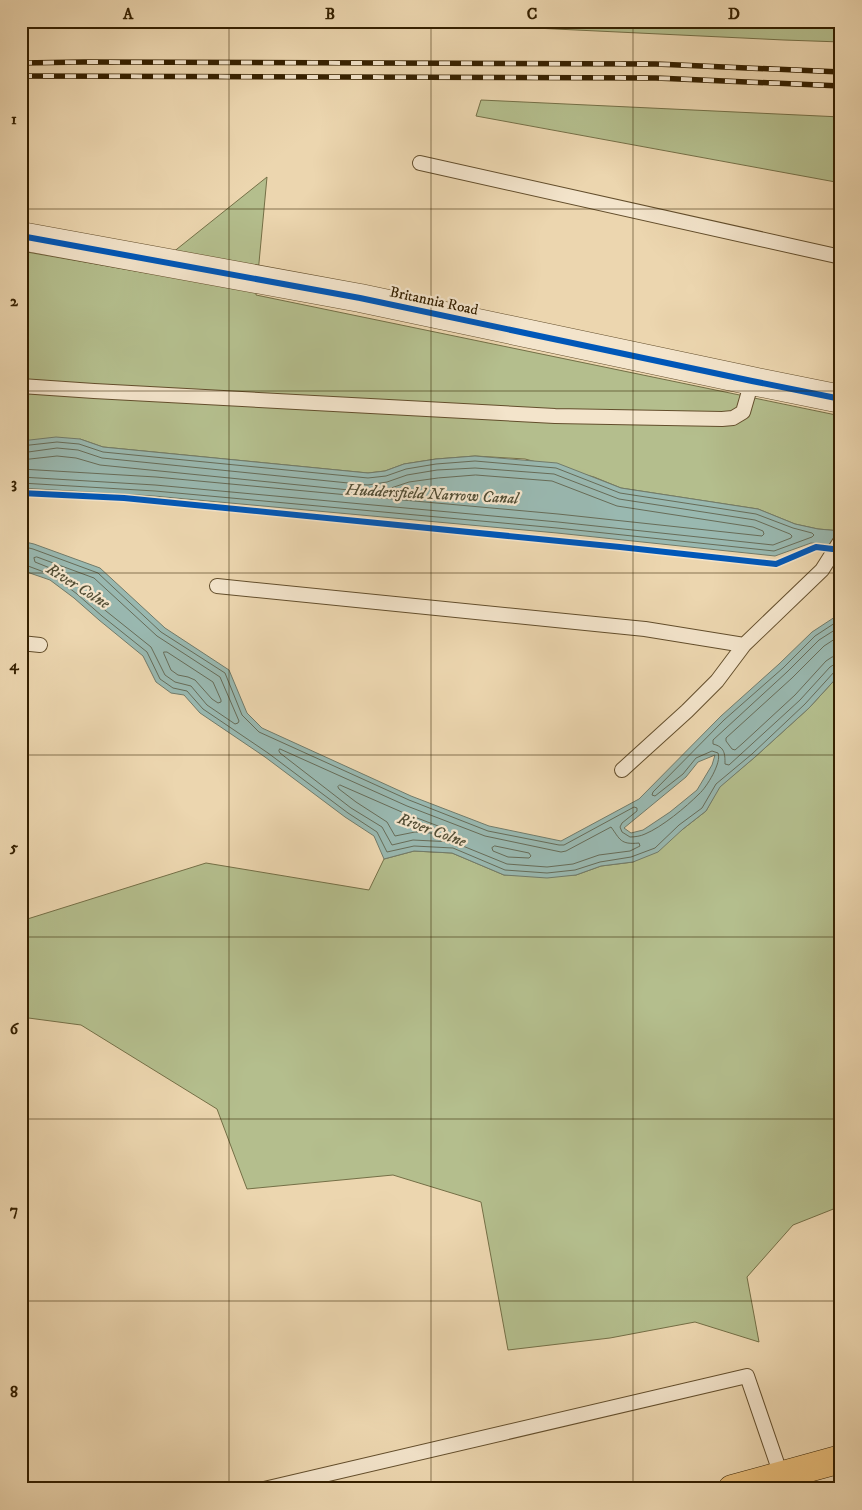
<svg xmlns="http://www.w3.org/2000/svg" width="862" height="1510" viewBox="0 0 862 1510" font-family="'IM FELL DW Pica',serif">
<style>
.green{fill:#b4be8d;stroke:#746f46}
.water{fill:#99b8b0;stroke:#717b6a;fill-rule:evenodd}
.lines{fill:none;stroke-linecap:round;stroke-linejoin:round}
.shore{stroke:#676c58;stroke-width:1}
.service-casing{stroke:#634e2c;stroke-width:16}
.tertiary-casing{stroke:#634e2c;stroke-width:29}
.primary-casing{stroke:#352000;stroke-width:29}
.service{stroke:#f3e4cb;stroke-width:14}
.tertiary{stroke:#f3e4cb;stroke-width:28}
.primary{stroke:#e6bb78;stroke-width:28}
.rail-casing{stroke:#352000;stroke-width:5.5}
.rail{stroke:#f3e4cb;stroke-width:4;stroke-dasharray:11;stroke-linecap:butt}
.cycleway-casing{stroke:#f3e4cb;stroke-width:9}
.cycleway{stroke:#0057b8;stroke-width:6}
.grid{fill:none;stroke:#352000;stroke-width:1;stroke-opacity:0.55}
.labels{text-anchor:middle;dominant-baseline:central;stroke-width:4.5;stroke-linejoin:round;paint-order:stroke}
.street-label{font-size:15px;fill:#352000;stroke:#f3e4cb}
.water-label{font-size:16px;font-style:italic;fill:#534e35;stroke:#f3e4cb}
.neatline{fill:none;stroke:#352000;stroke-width:2}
.grid-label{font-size:16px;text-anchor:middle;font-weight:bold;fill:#352000}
</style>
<rect width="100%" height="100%" fill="#ecd6af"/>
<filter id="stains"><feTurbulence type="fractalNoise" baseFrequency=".004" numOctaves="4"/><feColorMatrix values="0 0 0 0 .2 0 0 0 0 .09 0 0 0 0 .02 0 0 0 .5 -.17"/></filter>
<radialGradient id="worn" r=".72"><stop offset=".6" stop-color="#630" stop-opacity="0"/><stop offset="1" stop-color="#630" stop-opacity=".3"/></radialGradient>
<!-- green -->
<path class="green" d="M 389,21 L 841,21 L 841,42 L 784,40 Z
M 481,100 L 841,117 L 841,183 L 476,116 Z
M 267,177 L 256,295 L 841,416 L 841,531 L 818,529 L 795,524 L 758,509 L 621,488 L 594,477 L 525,459 L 475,456 L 436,459 L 404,464 L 385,471 L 368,473 L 103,447 L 80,439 L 21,472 L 21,251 L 147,273 Z
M 841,673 L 841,1206 L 793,1225 L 747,1277 L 759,1342 L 695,1322 L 610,1338 L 508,1350 L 481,1202 L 393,1175 L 247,1189 L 217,1109 L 81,1025 L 21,1017 L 21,921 L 206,863 L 369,890 L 384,859 L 414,851 L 452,853 L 504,875 L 576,875 L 601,866 L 633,862 L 683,829 L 706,811 L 719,787 L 755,757 L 809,708 Z"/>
<!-- water -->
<path class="water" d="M 56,437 L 80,439 L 103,447 L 368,473 L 385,471 L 404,464 L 436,459 L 475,456 L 557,463 L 621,488 L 758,509 L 795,524 L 818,529 L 841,531 L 841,546 L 811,543 L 775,556 L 557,533 L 154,496 L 21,488 L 21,441 Z
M 21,541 L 34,544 L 100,568 L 165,628 L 229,670 L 247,713 L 262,728 L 411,796 L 489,826 L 561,841 L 639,799 L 721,716 L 779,664 L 812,632 L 841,613 L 841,673 L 809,708 L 755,757 L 720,787 L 706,811 L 683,829 L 658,852 L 633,862 L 601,866 L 576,875 L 547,878 L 504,875 L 452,853 L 414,851 L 384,859 L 374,836 L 345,817 L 265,757 L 200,713 L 184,695 L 171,693 L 156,682 L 143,656 L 99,620 L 74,598 L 50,580 L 21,570 ZM 715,755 L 712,765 L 697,790 L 670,812 L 643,830 L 631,833 L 624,828 L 686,777 L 698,762 Z"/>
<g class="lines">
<!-- shore -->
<path class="shore" d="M 21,446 L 57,442 L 79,444 L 103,452 L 368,478 L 386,476 L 406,469 L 436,464 L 475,461 L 556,468 L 620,493 L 756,514 L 793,528 L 812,533 L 814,535 L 812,537 L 774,551 L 557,528 L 155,491 L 21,483
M 21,453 L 57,448 L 78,450 L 102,458 L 368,485 L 387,482 L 407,475 L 437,470 L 475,468 L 554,474 L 619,499 L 755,520 L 790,534 L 792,536 L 791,538 L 773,545 L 558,522 L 155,485 L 21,477
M 21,460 L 57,456 L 76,458 L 100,465 L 349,490 L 351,493 L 348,495 L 156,477 L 21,469
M 476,475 L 552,481 L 617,506 L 753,527 L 763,531 L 764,534 L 762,536 L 558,514 L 370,497 L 367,495 L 369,492 L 388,489 L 409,482 L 438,478 Z
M 21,546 L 33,549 L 98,573 L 161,632 L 225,673 L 242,715 L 259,732 L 409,800 L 488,831 L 559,845 L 564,845 L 634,807 L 637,808 L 637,811 L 622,823 L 620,827 L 622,832 L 630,837 C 635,837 641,836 645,834 C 662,827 686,807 699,794 C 707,787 722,762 718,753 L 712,751 L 696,758 L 683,774 L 655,796 L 652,795 L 653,792 L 724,720 L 783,668 L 815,636 L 841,619
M 37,557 L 94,578 L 157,636 L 220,677 L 239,721 L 238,723 L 235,724 L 207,705 L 191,686 L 175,682 L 165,675 L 151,647 L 106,611 L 81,589 L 55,570 L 35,562 L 34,558 Z
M 21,565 L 28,566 L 52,575 L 77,594 L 102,616 L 147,652 L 160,679 L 173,688 L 187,691 L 203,709 L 268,753 L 348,813 L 377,832 L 387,852 L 414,846 L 453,848 L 505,870 L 547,873 L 575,870 L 600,862 L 631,857 L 655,848 L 679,825 L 702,808 L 716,784 L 752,754 L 805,704 L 835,671 L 841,669
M 841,626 L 819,640 L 787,672 L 713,740 L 713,744 C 725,747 725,754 725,764 L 729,765 L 800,700 L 830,667 L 835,664 L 841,663
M 841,635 L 824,646 L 792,678 L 726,738 L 726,741 L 732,749 L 735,750 L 743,743 L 795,695 L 826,661 L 832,657 L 841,655
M 164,652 L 167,652 L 213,682 L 221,700 L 221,702 L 218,703 L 212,699 L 195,680 L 188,677 L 178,675 L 171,670 L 164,654 Z
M 280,749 L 407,806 L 485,836 L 561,852 L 566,851 L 611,827 C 620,839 620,845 639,843 L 640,846 L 630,851 L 599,855 L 573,864 L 547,867 L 507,864 L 453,842 L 413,840 L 392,845 L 382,827 L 351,808 L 280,753 L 279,751 Z
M 340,785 L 404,813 L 446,829 L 447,833 L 445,834 L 415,832 L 395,836 L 387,822 L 356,802 L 339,789 L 338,787 Z
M 495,846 L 529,853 L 531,856 L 529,858 L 508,857 L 493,851 L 492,848 Z"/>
<defs>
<path id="service" d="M 420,163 L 841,257
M 21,386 L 94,391 L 555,416 L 722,419 L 733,418 L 743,412 L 752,381
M 217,586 L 645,629 L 744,645 L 822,570 L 841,540
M 21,643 L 40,645
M 622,770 L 687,711 L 717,681 L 744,645
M 264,1489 L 747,1376 L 781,1475"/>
<path id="tertiary" d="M 21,236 L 360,298 L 752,381 L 841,399"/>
<path id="primary" d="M 732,1489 L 841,1459"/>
</defs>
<!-- service casing -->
<use href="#service" class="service-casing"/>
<!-- tertiary casing -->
<use href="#tertiary" class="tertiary-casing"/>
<!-- primary casing -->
<use href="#primary" class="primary-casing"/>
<!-- service -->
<use href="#service" class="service"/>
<!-- tertiary -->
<use href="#tertiary" class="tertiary"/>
<!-- primary -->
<use href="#primary" class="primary"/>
<defs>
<path id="rail" d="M 21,63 L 84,62 L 656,64 L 841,72
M 21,76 L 656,78 L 841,86"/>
</defs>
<!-- rail casing -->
<use href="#rail" class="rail-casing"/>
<!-- rail -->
<use href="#rail" class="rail"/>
<defs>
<path id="cycleway" d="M 21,236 L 360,298 L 752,381 L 841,399
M 21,493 L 124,498 L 620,547 L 776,564 L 816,547 L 841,550"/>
</defs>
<!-- cycleway casing -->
<use href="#cycleway" class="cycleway-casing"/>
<!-- cycleway -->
<use href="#cycleway" class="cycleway"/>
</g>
<!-- grid -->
<path class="grid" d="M 229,21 L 229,1489M 431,21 L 431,1489M 633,21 L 633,1489M 21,209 L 841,209M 21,391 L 841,391M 21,573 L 841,573M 21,755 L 841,755M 21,937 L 841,937M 21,1119 L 841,1119M 21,1301 L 841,1301"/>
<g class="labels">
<!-- street labels -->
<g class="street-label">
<text transform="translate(434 301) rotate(12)">Britannia Road</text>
</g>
<!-- water labels -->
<g class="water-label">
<text transform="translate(432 494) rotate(3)">Huddersfield Narrow Canal</text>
<text transform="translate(78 586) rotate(32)">River Colne</text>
<text transform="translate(432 830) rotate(20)">River Colne</text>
</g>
</g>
<!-- margin -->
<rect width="862" height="1510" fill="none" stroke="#ecd6af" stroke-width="55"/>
<rect x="28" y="28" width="806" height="1454" class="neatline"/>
<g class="grid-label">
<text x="128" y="19">A</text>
<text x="330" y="19">B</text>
<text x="532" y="19">C</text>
<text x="734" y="19">D</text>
<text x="14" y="124">1</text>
<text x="14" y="306">2</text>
<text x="14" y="488">3</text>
<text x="14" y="670">4</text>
<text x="14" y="852">5</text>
<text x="14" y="1034">6</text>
<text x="14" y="1215">7</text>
<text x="14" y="1397">8</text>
</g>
<rect width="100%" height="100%" filter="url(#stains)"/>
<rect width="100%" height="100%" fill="url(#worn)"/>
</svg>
